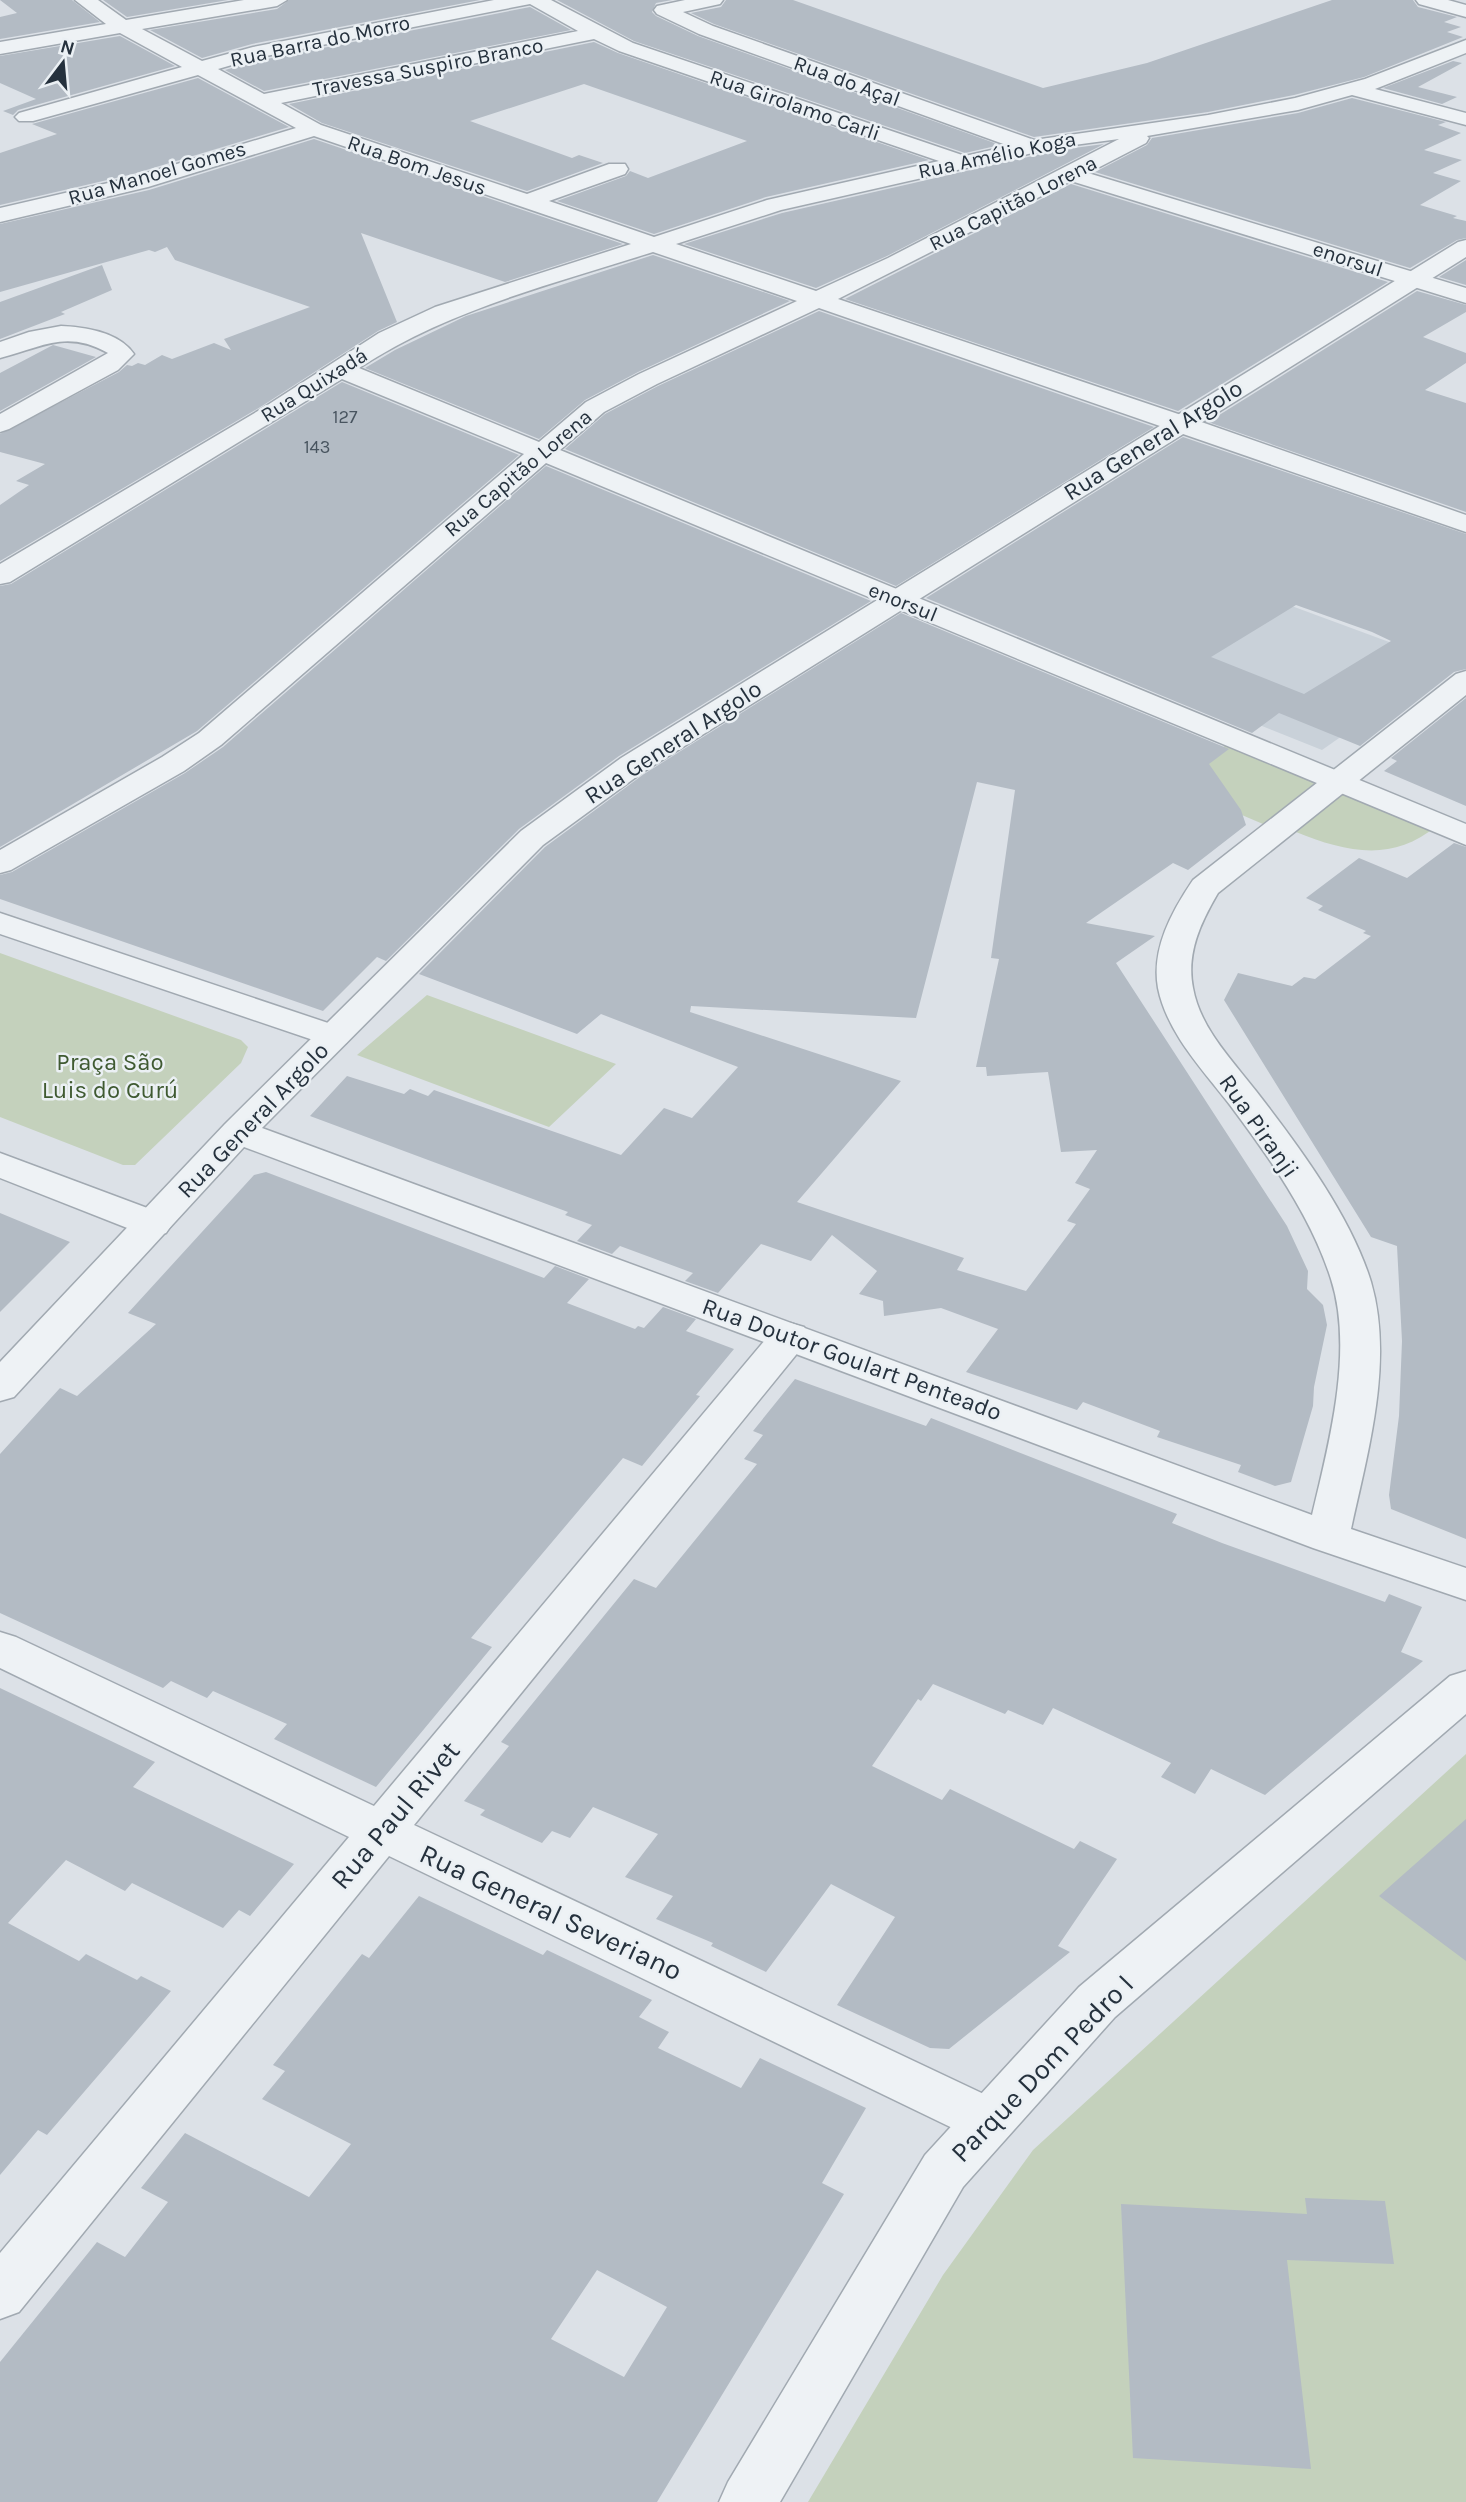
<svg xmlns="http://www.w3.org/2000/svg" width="1466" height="2502" viewBox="0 0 1466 2502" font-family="Karla,sans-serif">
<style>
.built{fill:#c9d1d9}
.green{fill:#c4d1bc}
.building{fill:#b3bbc4;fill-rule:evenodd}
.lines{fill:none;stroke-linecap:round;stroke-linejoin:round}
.minor-casing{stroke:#a1a9b1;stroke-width:3}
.tertiary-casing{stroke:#a1a9b1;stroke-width:3}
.minor{fill:#eef2f5;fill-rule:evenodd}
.tertiary{fill:#eef2f5;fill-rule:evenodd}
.labels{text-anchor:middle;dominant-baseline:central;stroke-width:5;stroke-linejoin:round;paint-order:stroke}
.far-number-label{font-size:18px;fill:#48545f}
.far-street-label{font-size:21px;fill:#25313d;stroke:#ebf0f4}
.street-label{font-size:24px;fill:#25313d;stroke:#ebf0f4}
.park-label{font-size:24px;fill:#3f5a31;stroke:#ebf0f4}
.near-street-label{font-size:28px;fill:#25313d;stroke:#ebf0f4}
</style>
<rect width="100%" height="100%" fill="#dce1e7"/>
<!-- built -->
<path class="built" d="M 1221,580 L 1446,663 L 1322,750 L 937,596 Z"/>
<!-- green -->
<path class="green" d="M 1230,742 L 1320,779 L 1263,824 L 1223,807 L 1201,771 L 1211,756 Z
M 1348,790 L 1436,826 C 1393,863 1345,852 1296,832 Z
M 0,953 L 241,1040 L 248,1047 L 241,1063 L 135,1165 L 123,1165 L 0,1117 Z
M 427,995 L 616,1064 L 549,1127 L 357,1055 Z
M 1466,1754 L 1466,2502 L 808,2502 L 943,2275 L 1033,2150 Z"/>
<!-- building -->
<path class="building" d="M 0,0 L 72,0 L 100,22 L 0,39 L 0,17 L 17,13 Z
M 103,0 L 228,0 L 127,17 Z
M 289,0 L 480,0 L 252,44 L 202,58 L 150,30 L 277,9 Z
M 557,0 L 672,0 L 656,3 L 652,12 L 656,16 L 698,36 L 1000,145 L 965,153 L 634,41 Z
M 726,0 L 793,0 L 1043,88 L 1147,63 L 1332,0 L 1413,0 L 1418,7 L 1457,17 L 1444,22 L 1461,27 L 1447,32 L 1463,37 L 1364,77 L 1294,95 L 1208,112 L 1034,137 L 714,24 L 691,13 L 721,7 Z
M 530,7 L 571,30 L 264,91 L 225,70 L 257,61 Z
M 120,36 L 175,66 L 18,110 L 13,115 L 3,111 L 36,99 L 0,83 L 0,56 Z
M 594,42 L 618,53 L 929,160 L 766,197 L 654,234 L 557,201 L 626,176 L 630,171 L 648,178 L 747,141 L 584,84 L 470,121 L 572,158 L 579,155 L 603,163 L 527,191 L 322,123 L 289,104 Z
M 1453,61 L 1462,63 L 1418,87 L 1457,97 L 1442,104 L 1383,88 Z
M 198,78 L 289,127 L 133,174 L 0,205 L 0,153 L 57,134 L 32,124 Z
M 1352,98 L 1446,122 L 1438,125 L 1461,133 L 1424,150 L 1462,160 L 1433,173 L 1461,181 L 1420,205 L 1457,216 L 1453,218 L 1466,221 L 1466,238 L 1457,240 L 1410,268 L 1095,172 L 1147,145 L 1152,138 L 1298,113 Z
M 314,139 L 623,244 L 505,282 L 361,233 L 397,322 L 378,331 L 262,406 L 0,561 L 0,505 L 29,485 L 16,481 L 45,464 L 0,452 L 0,434 L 119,372 L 127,365 L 132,366 L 138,363 L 145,365 L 162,355 L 172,359 L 214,343 L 231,350 L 224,339 L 310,307 L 175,260 L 167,247 L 155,252 L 149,250 L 0,292 L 0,224 L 149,190 Z
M 1104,144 L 887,256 L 816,288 L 684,244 L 782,213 L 1059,150 Z
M 1071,184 L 1388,282 L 1178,411 L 845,299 Z
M 653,255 L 790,301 L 638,372 L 585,400 L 539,439 L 365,368 L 395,350 L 466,316 Z
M 1466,260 L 1466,285 L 1439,277 Z
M 102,265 L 112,290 L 61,312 L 65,314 L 0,339 L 0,302 Z
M 1417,291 L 1466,305 L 1466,312 L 1423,337 L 1466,353 L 1466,363 L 1425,390 L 1466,403 L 1466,512 L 1208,422 Z
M 819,311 L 1154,427 L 896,586 L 565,449 L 605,414 L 658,386 Z
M 53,345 L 96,357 L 0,411 L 0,373 Z
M 342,382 L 519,455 L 197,731 L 0,847 L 0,586 L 11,584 Z
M 1183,437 L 1466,534 L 1466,669 L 1454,672 L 1360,746 L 1279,713 L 1252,733 L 926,598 ZM 1296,605 L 1372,632 L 1391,641 L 1304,694 L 1211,657 Z
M 546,466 L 871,601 L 619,756 L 519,829 L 386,961 L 377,957 L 323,1011 L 0,899 L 0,875 L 12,872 L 185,773 L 223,747 Z
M 901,613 L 1229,749 L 1209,764 L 1241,810 L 1246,825 L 1188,870 L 1173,863 L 1086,923 L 1155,936 L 1116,963 L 1287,1226 L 1308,1271 L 1307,1289 L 1323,1305 L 1327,1325 L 1314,1387 L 1313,1406 L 1291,1482 L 1275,1486 L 1238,1472 L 1241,1465 L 1157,1437 L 1160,1431 L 1083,1402 L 1077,1410 L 966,1372 L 998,1329 L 941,1308 L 884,1316 L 883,1301 L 859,1294 L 877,1271 L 832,1235 L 811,1261 L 761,1244 L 718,1293 L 685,1281 L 693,1273 L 620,1246 L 612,1254 L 577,1241 L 592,1225 L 565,1215 L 568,1212 L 310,1116 L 347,1076 L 404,1094 L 410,1089 L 428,1096 L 434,1090 L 621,1155 L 664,1108 L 692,1118 L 738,1067 L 601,1014 L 577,1034 L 419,974 L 545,847 L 644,774 ZM 977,782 L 1015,790 L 991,958 L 999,959 L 976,1067 L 986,1067 L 987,1076 L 1048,1072 L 1061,1152 L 1097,1150 L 1075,1183 L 1090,1189 L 1067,1221 L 1076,1224 L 1026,1291 L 957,1270 L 964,1258 L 797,1202 L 901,1081 L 690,1012 L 691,1006 L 916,1018 Z
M 1466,698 L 1466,806 L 1384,771 L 1397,761 L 1391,758 Z
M 1454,843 L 1466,847 L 1466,1539 L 1391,1509 L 1389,1495 L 1399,1416 L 1402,1341 L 1397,1246 L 1371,1237 L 1224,1000 L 1238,973 L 1292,986 L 1304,977 L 1315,979 L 1371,936 L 1363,933 L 1366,931 L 1318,910 L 1323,906 L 1306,898 L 1359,858 L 1407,878 Z
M 266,1172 L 544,1278 L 555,1266 L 589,1279 L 567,1303 L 635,1329 L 638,1326 L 644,1328 L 663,1307 L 696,1319 L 686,1331 L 734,1349 L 696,1395 L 700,1396 L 642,1466 L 623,1458 L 471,1638 L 492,1647 L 376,1787 L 274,1739 L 287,1724 L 213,1691 L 207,1698 L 171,1681 L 163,1688 L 0,1613 L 0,1454 L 60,1388 L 77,1396 L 156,1324 L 128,1313 L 254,1175 Z
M 0,1213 L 70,1242 L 0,1312 Z
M 795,1379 L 926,1426 L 931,1418 L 1177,1514 L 1172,1523 L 1222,1543 L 1385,1602 L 1389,1594 L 1422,1607 L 1401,1652 L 1423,1661 L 1265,1795 L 1211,1769 L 1195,1794 L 1161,1777 L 1171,1763 L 1053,1708 L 1043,1725 L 1008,1710 L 1005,1714 L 933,1684 L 921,1701 L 918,1699 L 872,1766 L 942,1800 L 950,1789 L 1074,1849 L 1080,1841 L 1117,1859 L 1058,1946 L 1070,1952 L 949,2049 L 930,2048 L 837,2005 L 895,1917 L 831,1884 L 766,1972 L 711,1946 L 713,1943 L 656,1919 L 673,1896 L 625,1877 L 658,1834 L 593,1807 L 570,1838 L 552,1831 L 542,1843 L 480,1815 L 485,1810 L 464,1801 L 509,1746 L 501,1742 L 634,1579 L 656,1588 L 757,1464 L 744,1459 L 763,1435 L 753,1431 Z
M 0,1688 L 155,1762 L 133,1787 L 294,1864 L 250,1916 L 239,1910 L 223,1928 L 132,1883 L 125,1891 L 66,1860 L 8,1923 L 79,1961 L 86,1954 L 137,1980 L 141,1976 L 171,1991 L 47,2135 L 38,2130 L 0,2175 Z
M 1466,1819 L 1466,1961 L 1379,1896 Z
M 419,1896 L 543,1955 L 547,1950 L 652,2000 L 639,2017 L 669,2032 L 658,2048 L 741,2088 L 760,2058 L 866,2108 L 822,2183 L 844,2194 L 657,2502 L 0,2502 L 0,2362 L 97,2242 L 125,2257 L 168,2202 L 141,2188 L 185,2133 L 309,2197 L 351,2144 L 262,2099 L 285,2071 L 273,2065 L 362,1954 L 369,1958 ZM 597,2270 L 667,2307 L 624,2377 L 551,2339 Z
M 1305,2198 L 1385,2201 L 1394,2264 L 1287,2260 L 1311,2469 L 1133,2458 L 1121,2204 L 1307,2214 Z"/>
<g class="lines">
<defs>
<path id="minor" d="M 75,0 L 98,0 L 126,20 L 244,0 L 287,0 L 277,6 L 142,29 L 202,61 L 253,47 L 494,0 L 551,0 L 633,43 L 965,156 L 1009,146 L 699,34 L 657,14 L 654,10 L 657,6 L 685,0 L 723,0 L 720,4 L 683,12 L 713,26 L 1034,140 L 1208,115 L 1295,98 L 1365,79 L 1466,40 L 1466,53 L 1375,89 L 1466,113 L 1466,125 L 1352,95 L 1298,110 L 1147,136 L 1149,138 L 1146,143 L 1088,173 L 1466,288 L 1466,303 L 1071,181 L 838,299 L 1190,418 L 1466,515 L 1466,532 L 819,308 L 657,384 L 604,412 L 560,450 L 1466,824 L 1466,845 L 546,463 L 221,745 L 184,771 L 11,870 L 0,873 L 0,850 L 162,757 L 199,733 L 524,454 L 342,379 L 10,582 L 0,584 L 0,564 L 263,408 L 379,333 L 435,307 L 631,244 L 314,136 L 148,187 L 0,222 L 0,208 L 134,177 L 296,128 L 198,75 L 33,121 L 19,121 L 15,117 L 19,113 L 182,67 L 120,33 L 0,54 L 0,42 L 106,24 ZM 530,4 L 578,31 L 264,94 L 218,69 L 256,58 ZM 594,39 L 619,51 L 939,161 L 767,200 L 654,237 L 549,201 L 625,174 L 628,169 L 625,164 L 609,164 L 527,194 L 321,125 L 281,103 ZM 1119,139 L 888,258 L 816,291 L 676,244 L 781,210 L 1059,147 ZM 653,252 L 797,301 L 639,374 L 586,402 L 539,442 L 359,368 C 449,309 553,284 653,252 Z
M 1416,0 L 1448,0 L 1466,5 L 1466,17 L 1419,4 Z
M 61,326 C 85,327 119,332 134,354 L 118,370 L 9,429 L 0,432 L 0,414 L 108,353 C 65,329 41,348 0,358 L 0,342 L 29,332 Z
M 0,913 L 346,1029 L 352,1036 L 346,1043 L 334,1047 L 322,1043 L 0,934 Z
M 0,1153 L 166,1215 L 172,1224 L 166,1233 L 153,1236 L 140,1233 L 0,1178 Z
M 790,1323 L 804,1327 L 810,1336 L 804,1345 L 414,1825 L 1007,2105 L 1015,2121 L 1007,2137 L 989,2143 L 971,2137 L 389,1856 L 19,2312 L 0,2319 L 0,2253 L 349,1837 L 0,1668 L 0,1632 L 16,1637 L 374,1806 L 776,1327 Z"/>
<path id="tertiary" d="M 1466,240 L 1466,257 L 643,772 L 543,845 L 262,1128 L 1312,1515 C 1329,1444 1354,1350 1331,1279 C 1311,1216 1269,1157 1230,1105 C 1203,1070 1167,1033 1158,988 C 1151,949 1172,911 1193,880 L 1456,674 L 1466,671 L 1466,695 L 1218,893 C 1201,922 1186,953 1193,988 C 1200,1028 1232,1060 1256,1091 C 1298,1145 1351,1216 1371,1282 C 1394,1361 1368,1451 1351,1529 L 1466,1568 L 1466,1600 L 1313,1548 L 244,1147 L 14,1397 L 0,1401 L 0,1362 L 225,1124 L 521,831 L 621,758 L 1458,242 Z
M 1466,1671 L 1466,1714 L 1115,2017 L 963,2187 L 780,2502 L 719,2502 L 728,2482 L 925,2155 L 1079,1987 L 1450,1676 Z"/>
</defs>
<!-- minor casing -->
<use href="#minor" class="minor-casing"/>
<!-- tertiary casing -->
<use href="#tertiary" class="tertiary-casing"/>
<!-- minor -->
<use href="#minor" class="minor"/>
<!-- tertiary -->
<use href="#tertiary" class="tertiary"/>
</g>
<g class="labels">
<!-- far-number labels -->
<g class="far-number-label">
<text x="345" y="417">127</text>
<text x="317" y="447">143</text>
</g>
<!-- far-street labels -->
<g class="far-street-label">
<text transform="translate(320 41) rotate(-12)">Rua Barra do Morro</text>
<text transform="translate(428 67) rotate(-11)">Travessa Suspiro Branco</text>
<text transform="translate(847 81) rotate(20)">Rua do Açal</text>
<text transform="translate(795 105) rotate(19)">Rua Girolamo Carli</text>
<text transform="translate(997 155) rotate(-12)">Rua Amélio Koga</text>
<text transform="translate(417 165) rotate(19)">Rua Bom Jesus</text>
<text transform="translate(157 173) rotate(-16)">Rua Manoel Gomes</text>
<text transform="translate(1013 203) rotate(-27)">Rua Capitão Lorena</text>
<text transform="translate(1348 259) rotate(18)">enorsul</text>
<text transform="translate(314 385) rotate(-32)">Rua Quixadá</text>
<text transform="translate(518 473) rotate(-40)">Rua Capitão Lorena</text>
<text transform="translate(903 602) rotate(22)">enorsul</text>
</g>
<!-- street labels -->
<g class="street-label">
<text transform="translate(1153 440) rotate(-32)">Rua General Argolo</text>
<text transform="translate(673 742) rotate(-33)">Rua General Argolo</text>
<text transform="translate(253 1120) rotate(-46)">Rua General Argolo</text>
<text transform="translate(1259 1126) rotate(55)">Rua Piranji</text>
<text transform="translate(852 1359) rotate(20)">Rua Doutor Goulart Penteado</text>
</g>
<!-- park labels -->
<g class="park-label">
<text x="110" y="1062">Praça São<tspan x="110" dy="28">Luis do Curú</tspan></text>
</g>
<!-- near-street labels -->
<g class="near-street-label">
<text transform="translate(395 1815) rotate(-50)">Rua Paul Rivet</text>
<text transform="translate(551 1912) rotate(25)">Rua General Severiano</text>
<text transform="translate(1042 2068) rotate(-46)">Parque Dom Pedro I</text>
</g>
</g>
<!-- north arrow -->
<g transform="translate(63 63) rotate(16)" stroke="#ebf0f4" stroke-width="5" paint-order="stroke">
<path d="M0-5L12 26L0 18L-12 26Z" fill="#25313d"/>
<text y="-10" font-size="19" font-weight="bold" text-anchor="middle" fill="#25313d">N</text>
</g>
</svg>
